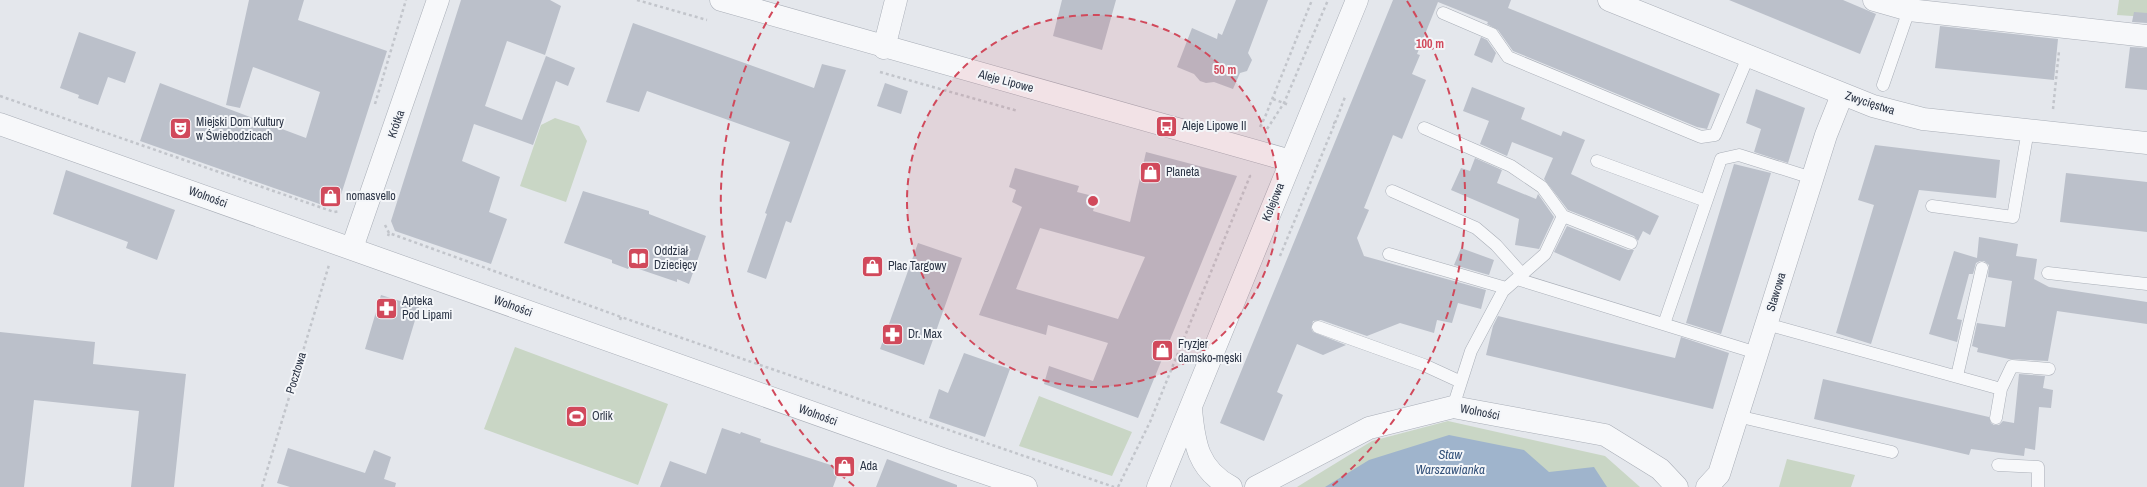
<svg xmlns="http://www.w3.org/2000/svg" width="2147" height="487" viewBox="0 0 2147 487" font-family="'Archivo Narrow',sans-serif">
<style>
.green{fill:#c9d6c5}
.water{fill:#9fb4cc}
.building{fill:#bbc0ca;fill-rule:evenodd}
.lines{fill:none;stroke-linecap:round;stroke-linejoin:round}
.service-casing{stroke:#a9aeb7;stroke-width:13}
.minor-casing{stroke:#a9aeb7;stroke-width:23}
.tertiary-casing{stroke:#a9aeb7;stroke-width:23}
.path{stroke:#c2c5cb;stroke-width:2.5;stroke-dasharray:3 3;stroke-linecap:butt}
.service{stroke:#f7f8fa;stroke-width:12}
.minor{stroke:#f7f8fa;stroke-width:22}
.tertiary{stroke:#f7f8fa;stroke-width:22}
.ring{fill:none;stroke:#d1495b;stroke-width:2;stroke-dasharray:7 5}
.labels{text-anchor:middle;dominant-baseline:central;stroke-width:4;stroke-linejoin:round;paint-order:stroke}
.street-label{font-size:12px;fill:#2b3445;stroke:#f4f6f9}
.poi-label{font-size:12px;fill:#2b3445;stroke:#f4f6f9;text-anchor:start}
.water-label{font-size:13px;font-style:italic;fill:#34527a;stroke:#f4f6f9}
.centre{fill:#d1495b;stroke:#f4f6f9;stroke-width:2}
.ring-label{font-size:12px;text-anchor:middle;font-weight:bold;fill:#d1495b;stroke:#f4f6f9;stroke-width:4;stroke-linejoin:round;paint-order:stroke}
</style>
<rect width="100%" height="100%" fill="#e4e7ec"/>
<!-- green -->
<path class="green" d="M 2119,0 L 2147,0 L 2147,17 L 2117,15 Z
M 555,118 L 579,126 L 587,141 L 566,202 L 520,186 L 541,125 Z
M 515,347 L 668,404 L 638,485 L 484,429 Z
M 1039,396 L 1132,432 L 1112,476 L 1019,446 Z
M 1448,421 L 1605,456 L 1640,487 L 1297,487 L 1372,441 Z
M 1787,459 L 1855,475 L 1851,487 L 1779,487 Z"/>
<!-- water -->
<path class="water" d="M 1449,435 L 1524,450 L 1549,472 L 1594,467 L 1607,487 L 1325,487 L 1369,460 Z"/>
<!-- building -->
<path class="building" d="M 249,0 L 304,0 L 298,20 L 387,51 L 339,201 L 328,207 L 140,141 L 160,83 L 306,138 L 320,92 L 253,67 L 240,108 L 226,105 Z
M 461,0 L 550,0 L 561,6 L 545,55 L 507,41 L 485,106 L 522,120 L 546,56 L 575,68 L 568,86 L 556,81 L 533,145 L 474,124 L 462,161 L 500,177 L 489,212 L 507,219 L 491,264 L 395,231 L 391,221 Z
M 1062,0 L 1116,0 L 1102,50 L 1053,36 Z
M 1236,0 L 1268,0 L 1248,53 L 1252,60 L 1247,71 L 1240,73 L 1233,89 L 1214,82 L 1206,83 L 1200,81 L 1194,74 L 1177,67 L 1192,28 L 1217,39 L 1218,33 L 1222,35 Z
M 1393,0 L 1511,0 L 1508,8 L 1720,94 L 1707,129 L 1697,127 L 1513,51 L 1498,30 L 1487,24 L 1488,22 L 1438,2 L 1417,54 L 1420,55 L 1412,74 L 1426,80 L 1402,139 L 1393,135 L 1364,208 L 1369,210 L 1357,238 L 1364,256 L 1486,290 L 1481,309 L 1458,303 L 1452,323 L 1437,320 L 1434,333 L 1400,323 L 1367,336 L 1321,320 L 1313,321 L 1311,328 L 1313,332 L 1346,345 L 1323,355 L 1297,344 L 1277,392 L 1283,395 L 1264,441 L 1220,423 Z
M 1729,0 L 1843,0 L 1876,14 L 1860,54 Z
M 2134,12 L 2147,13 L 2147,23 L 2132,22 Z
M 633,23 L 814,88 L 822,64 L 846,70 L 791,223 L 786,221 L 766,279 L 747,272 L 767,214 L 765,213 L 790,142 L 647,91 L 639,112 L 606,102 Z
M 1940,26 L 2058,39 L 2054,80 L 1935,68 Z
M 79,32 L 136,52 L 125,83 L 108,77 L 98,105 L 78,98 L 79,95 L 60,88 Z
M 1481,37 L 1487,40 L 1496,53 L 1492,63 L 1474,55 Z
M 2130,47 L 2147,48 L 2147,90 L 2125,88 Z
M 885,83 L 908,91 L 901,114 L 877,106 Z
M 1472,87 L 1525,108 L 1521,119 L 1561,136 L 1563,131 L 1585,140 L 1571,174 L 1659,216 L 1650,235 L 1643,231 L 1638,241 L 1634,236 L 1568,210 L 1544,179 L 1553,158 L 1512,142 L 1507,156 L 1480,144 L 1489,121 L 1463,111 Z
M 1756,89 L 1805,108 L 1788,163 L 1754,152 L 1761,129 L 1746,123 Z
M 1875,145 L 2000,160 L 1996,198 L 1919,190 L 1871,344 L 1836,333 L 1874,205 L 1858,200 Z
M 1146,152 L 1237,176 L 1138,418 L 1044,384 L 1049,366 L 1093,381 L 1108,343 L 1048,325 L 1046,335 L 979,315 L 1022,207 L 1012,202 L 1016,190 L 1009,187 L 1015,168 L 1079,186 L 1077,192 L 1097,197 L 1093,211 L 1130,222 ZM 1040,228 L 1145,257 L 1118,319 L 1016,289 Z
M 1475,158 L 1502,170 L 1497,183 L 1536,199 L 1538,194 L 1554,217 L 1539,249 L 1515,245 L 1519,219 L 1451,190 L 1461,168 L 1470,171 Z
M 1734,164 L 1771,173 L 1721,334 L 1686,323 Z
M 66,170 L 175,210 L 157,260 L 126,248 L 128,242 L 53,214 Z
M 2066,173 L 2147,182 L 2147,232 L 2060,222 Z
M 583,191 L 649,211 L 649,214 L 706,236 L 689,284 L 677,279 L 677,282 L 630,266 L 628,269 L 612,263 L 612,260 L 564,243 Z
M 1567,226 L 1628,250 L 1634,250 L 1620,281 L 1554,252 Z
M 1979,237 L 2018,244 L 2016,256 L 2037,259 L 2034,279 L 2049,287 L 2147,302 L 2147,324 L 2057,311 L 2048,361 L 2009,359 L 1977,352 L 1978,348 L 1972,346 L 1977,323 L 2005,327 L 2012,281 L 1988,277 L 1989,265 L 1984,261 L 1980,261 L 1976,263 L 1973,274 L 1969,274 L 1957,319 L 1962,320 L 1957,342 L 1929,334 L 1954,251 L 1977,258 Z
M 918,243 L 962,258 L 924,365 L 880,349 Z
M 1461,248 L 1494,260 L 1489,275 L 1454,265 Z
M 381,295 L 419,307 L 403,360 L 365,349 Z
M 1498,316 L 1675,358 L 1681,337 L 1729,353 L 1713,409 L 1486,355 L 1493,326 Z
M 0,332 L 95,342 L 93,364 L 186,374 L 174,487 L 131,487 L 139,411 L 34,400 L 24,487 L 0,487 Z
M 964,353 L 1010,369 L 985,437 L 929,418 L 939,389 L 948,393 Z
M 2019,374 L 2045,376 L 2043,388 L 2053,390 L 2051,408 L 2039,407 L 2035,450 L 2025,448 L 2024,456 L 1971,449 L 1969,455 L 1814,419 L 1823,379 L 1989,417 L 1991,423 L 1994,425 L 1999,425 L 2003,421 L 2014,423 Z
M 722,428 L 740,434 L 741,432 L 761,439 L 760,442 L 840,468 L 833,487 L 660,487 L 670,461 L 706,474 Z
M 288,448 L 365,473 L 374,450 L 391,457 L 384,479 L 396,483 L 395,487 L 290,487 L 277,483 Z
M 887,459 L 957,485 L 957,487 L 876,487 Z"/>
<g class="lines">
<defs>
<path id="service" d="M 1443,13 L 1492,34 L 1508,57 L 1701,137 L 1715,135 L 1748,57
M 1883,85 L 1909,10
M 1424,128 L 1511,166 L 1542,187 L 1563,216
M 1597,161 L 1706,201
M 1392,191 L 1476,228 L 1496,245 L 1522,274
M 1932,206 L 2013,217 L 2028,130
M 1389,254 L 1506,288
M 2048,273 L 2147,284
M 1517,279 L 1757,353
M 1664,324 L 1721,159 L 1739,155 L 1812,178
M 1766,324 L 2001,389 L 1996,418
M 1318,327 L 1424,365 L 1461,382
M 1957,376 L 1982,268
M 2001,389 L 2012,366 L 2049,369
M 1453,407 L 1471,351 L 1503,291 L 1545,254 L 1563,216 L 1631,243
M 1737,416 L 1892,452
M 1998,465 L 2038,467 L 2038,487"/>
<path id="minor" d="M 721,0 L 1291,161
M 1609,0 L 1873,106 L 1923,119 L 2147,143
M 1874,0 L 1909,10 L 2147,36
M 884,48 L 896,0
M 352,248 L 438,0
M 1191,409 C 1194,443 1198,470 1231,487
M 1158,487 L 1357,0
M 1707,487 L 1719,474 L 1826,135 L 1842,95"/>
<path id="tertiary" d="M 0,124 L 943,459 L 1026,487
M 1256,487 L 1369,428 L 1453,407 L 1605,435 L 1660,469 L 1677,487"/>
</defs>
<!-- service casing -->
<use href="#service" class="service-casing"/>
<!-- minor casing -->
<use href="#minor" class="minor-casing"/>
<!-- tertiary casing -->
<use href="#tertiary" class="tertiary-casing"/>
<!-- path -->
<path class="path" d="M 637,0 L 707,20
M 880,72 L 1018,111
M 0,96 L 334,212 L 340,211
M 1273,99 L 1289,105
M 375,104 L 406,0
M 2053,109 L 2059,51
M 1335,123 L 1345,97
M 1260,127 L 1265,117 L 1312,0
M 1267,129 L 1284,103 L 1328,0
M 385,225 L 389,233
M 388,236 L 389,233 L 621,317
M 1280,256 L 1335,123 L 1333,123
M 620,320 L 621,317 L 1114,487
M 262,487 L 329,265
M 1118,487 L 1150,422 L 1250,176 L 1249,175"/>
<!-- service -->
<use href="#service" class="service"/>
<!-- minor -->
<use href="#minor" class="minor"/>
<!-- tertiary -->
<use href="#tertiary" class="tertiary"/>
</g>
<!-- distance rings -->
<circle cx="1093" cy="201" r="186" fill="#d1495b" fill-opacity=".12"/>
<g class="ring">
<circle cx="1093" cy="201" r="186"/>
<path d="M854 486A372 372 0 0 1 779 1M1407 1A372 372 0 0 1 1332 486"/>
</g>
<!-- icons -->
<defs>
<symbol id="bus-square" viewBox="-11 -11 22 22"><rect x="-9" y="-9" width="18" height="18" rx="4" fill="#d1495b" stroke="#f4f6f9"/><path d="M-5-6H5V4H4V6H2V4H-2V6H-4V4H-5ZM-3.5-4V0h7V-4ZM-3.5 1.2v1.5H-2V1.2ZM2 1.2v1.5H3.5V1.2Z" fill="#fff"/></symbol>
<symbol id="theatre-square" viewBox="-11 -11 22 22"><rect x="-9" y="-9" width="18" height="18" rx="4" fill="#d1495b" stroke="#f4f6f9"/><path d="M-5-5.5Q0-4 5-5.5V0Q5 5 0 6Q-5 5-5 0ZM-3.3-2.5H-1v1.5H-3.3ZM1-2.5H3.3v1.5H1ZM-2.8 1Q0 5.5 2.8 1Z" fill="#fff"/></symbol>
<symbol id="shop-square" viewBox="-11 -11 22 22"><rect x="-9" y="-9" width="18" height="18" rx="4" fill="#d1495b" stroke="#f4f6f9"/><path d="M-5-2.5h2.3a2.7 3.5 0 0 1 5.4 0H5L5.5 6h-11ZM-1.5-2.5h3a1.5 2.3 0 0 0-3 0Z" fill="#fff"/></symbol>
<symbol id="library-square" viewBox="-11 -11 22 22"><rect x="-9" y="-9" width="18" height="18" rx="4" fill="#d1495b" stroke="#f4f6f9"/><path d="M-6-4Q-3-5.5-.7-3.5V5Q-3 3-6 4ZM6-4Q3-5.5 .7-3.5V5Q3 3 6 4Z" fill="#fff"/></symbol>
<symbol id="pharmacy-square" viewBox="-11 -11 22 22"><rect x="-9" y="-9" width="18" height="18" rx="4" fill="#d1495b" stroke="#f4f6f9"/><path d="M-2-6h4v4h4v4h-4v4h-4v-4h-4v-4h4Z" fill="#fff"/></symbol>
<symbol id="stadium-square" viewBox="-11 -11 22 22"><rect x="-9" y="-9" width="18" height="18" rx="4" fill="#d1495b" stroke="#f4f6f9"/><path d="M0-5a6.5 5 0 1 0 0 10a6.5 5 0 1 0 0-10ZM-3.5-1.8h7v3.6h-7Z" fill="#fff"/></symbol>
</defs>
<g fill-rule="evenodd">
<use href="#bus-square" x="1154" y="114" width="25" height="25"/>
<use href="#theatre-square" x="168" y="116" width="25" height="25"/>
<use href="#shop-square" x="1138" y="160" width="25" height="25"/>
<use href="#shop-square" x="318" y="184" width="25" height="25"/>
<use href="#library-square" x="626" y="246" width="25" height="25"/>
<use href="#shop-square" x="860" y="254" width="25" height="25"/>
<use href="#pharmacy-square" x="374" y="296" width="25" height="25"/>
<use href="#pharmacy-square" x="880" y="322" width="25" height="25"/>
<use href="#shop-square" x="1150" y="338" width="25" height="25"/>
<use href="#stadium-square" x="564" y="404" width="25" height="25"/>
<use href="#shop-square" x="832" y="454" width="25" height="25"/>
</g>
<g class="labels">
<!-- street labels -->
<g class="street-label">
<text transform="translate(1006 81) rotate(15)">Aleje Lipowe</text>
<text transform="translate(1870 103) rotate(18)">Zwycięstwa</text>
<text transform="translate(396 124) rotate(-71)">Krótka</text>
<text transform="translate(208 197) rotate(20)">Wolności</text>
<text transform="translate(1273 202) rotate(-68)">Kolejowa</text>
<text transform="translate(1776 292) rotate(-73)">Stawowa</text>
<text transform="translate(513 306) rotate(20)">Wolności</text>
<text transform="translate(296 373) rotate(-73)">Pocztowa</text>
<text transform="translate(1480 412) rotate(11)">Wolności</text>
<text transform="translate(818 415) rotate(20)">Wolności</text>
</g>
<!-- poi labels -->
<g class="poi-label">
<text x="196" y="122">Miejski Dom Kultury<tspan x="196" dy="14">w Świebodzicach</tspan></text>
<text x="1182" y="126">Aleje Lipowe II</text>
<text x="1166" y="172">Planeta</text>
<text x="346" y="196">nomasvello</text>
<text x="654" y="251">Oddział<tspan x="654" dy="14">Dziecięcy</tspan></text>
<text x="888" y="266">Plac Targowy</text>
<text x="402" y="301">Apteka<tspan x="402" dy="14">Pod Lipami</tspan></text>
<text x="908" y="334">Dr. Max</text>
<text x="1178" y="344">Fryzjer<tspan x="1178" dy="14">damsko-męski</tspan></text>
<text x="592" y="416">Orlik</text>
<text x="860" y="466">Ada</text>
</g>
<!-- water labels -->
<g class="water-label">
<text x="1450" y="454">Staw<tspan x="1450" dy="15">Warszawianka</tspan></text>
</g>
</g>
<circle cx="1093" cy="201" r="6" class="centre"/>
<g class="ring-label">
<text x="1430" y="48">100 m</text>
<text x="1225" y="74">50 m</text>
</g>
</svg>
